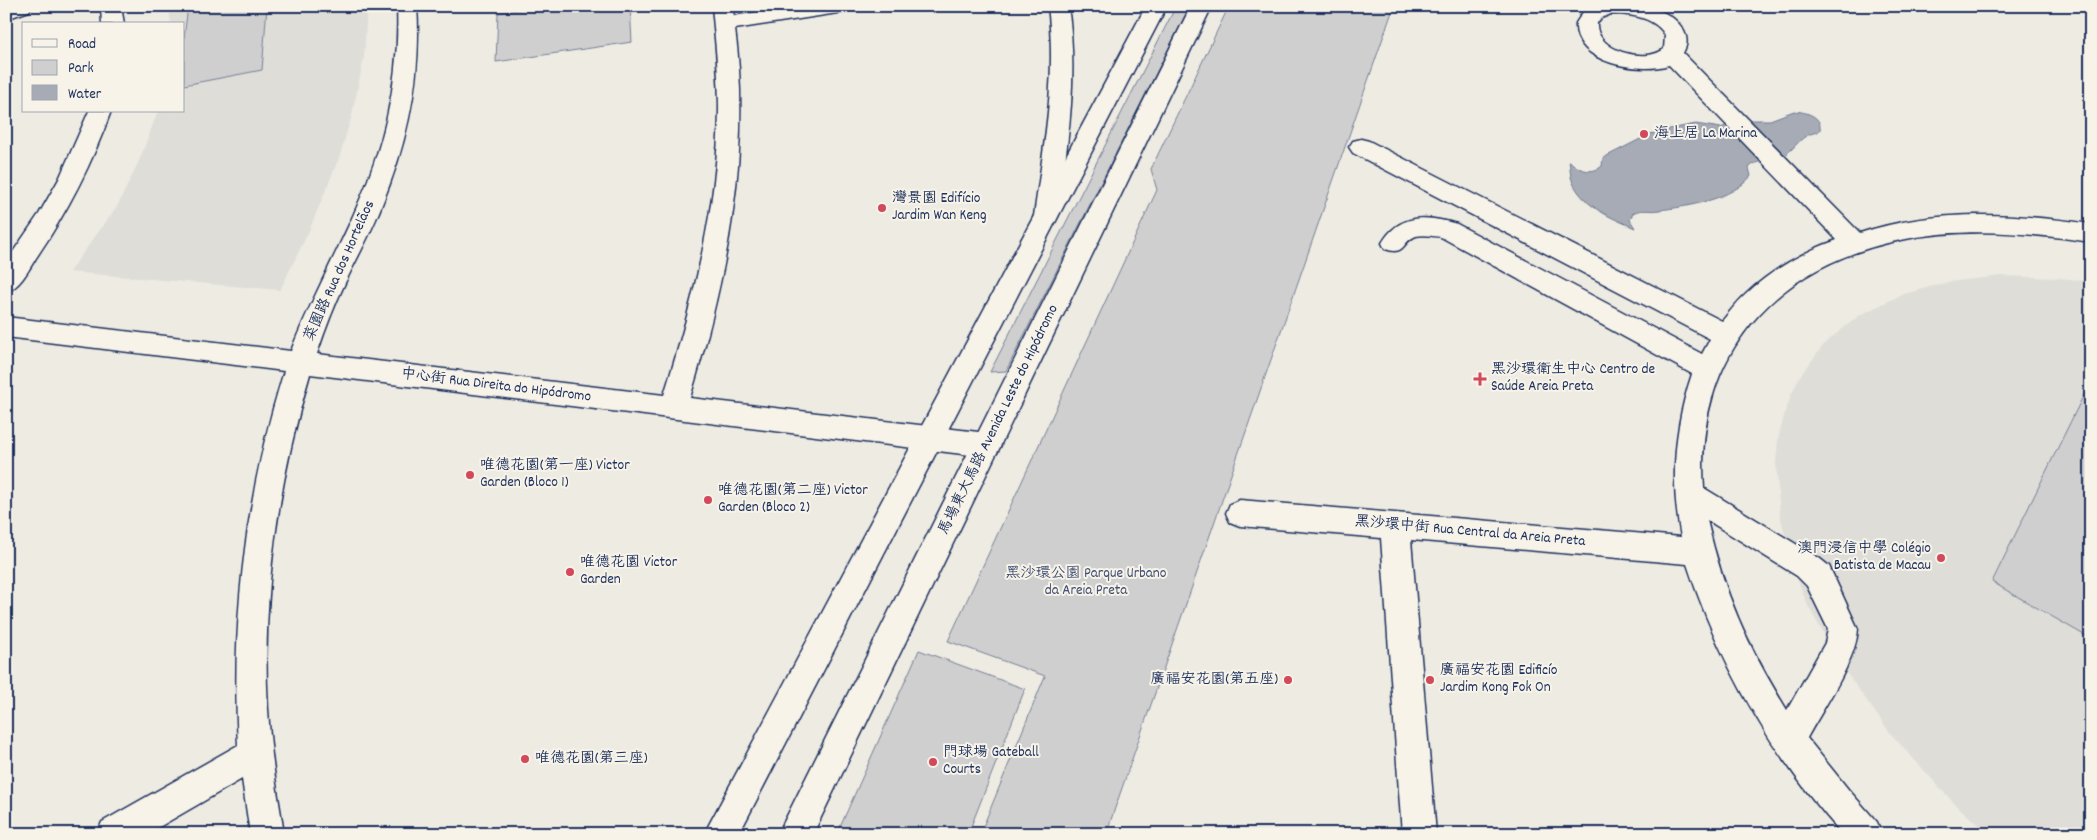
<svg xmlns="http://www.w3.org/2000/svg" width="2097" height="840" viewBox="0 0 2097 840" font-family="Dekko,'LXGW WenKai TC',sans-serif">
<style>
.built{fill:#deddd8}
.green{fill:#cfcfcf;stroke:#757f96}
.water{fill:#a6abb5;stroke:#6e7992}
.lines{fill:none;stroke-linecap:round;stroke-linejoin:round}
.minor-casing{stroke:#1b2f5e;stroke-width:3}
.major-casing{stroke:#1b2f5e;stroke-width:3}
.minor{fill:#f7f3e8;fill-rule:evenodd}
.major{fill:#f7f3e8;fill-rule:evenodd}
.poi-dot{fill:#d1495b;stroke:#f7f3e8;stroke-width:2}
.labels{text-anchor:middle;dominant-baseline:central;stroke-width:4;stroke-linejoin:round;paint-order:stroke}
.poi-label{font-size:15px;fill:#1b2f5e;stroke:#f7f3e8;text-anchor:start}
.street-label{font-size:15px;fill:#1b2f5e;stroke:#f7f3e8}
.park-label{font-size:15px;fill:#3f4f75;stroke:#f7f3e8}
</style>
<rect width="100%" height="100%" fill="#eeebe2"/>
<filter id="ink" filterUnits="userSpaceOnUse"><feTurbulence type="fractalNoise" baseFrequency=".02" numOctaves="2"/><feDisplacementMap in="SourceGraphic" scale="10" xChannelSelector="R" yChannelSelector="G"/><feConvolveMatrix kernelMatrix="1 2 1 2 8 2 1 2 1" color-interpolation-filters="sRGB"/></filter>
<g filter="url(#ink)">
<!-- built -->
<path class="built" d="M 169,6 L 367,6 L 364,57 L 352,115 L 339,158 L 308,233 L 280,290 L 69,272 L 118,205 L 139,161 L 158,111 L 184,111 L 184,24 L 171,24 Z
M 2001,276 L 2058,278 L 2091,281 L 2091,834 L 1988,834 L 1951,800 L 1891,734 L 1843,668 L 1807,604 L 1795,573 L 1780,515 L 1776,463 L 1778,439 L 1784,416 L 1791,395 L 1800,376 L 1826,342 L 1860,315 L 1901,295 L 1948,282 Z"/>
<!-- green -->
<path class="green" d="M 188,6 L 267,6 L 262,70 L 184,85 L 184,38 Z
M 545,6 L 630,6 L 632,42 L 496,62 L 498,13 Z
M 1176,6 L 1190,6 L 1006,371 L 990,372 Z
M 1229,6 L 1394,6 L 1106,834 L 980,834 L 1045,676 L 948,641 L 1157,190 L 1151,169 Z
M 2091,380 L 2091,639 L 1992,582 Z
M 919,650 L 1025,689 L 968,834 L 837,834 Z"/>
<!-- water -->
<path class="water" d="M 1794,111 C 1806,112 1822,116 1820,130 C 1815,134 1810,133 1806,136 C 1795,143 1791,154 1778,159 C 1769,163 1756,159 1749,168 L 1751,176 C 1733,199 1687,207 1659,210 C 1649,212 1642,208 1633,213 L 1630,220 L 1635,228 C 1612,218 1585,208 1573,183 C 1570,177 1570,167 1569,160 C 1577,170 1592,175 1602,166 L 1603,158 L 1650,134 L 1670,129 L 1696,124 L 1721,128 L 1737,120 L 1770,120 Z"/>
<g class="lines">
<defs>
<path id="minor" d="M 6,6 L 32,6 L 29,11 L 6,19 Z
M 101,6 L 121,6 L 124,24 L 102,24 Z
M 397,6 L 417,6 C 422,76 408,142 381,207 C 371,233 357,258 345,283 C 334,306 325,330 317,354 L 664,395 C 693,302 718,206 719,109 C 719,74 715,40 712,6 L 732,6 L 734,16 L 795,6 L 848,6 L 845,11 L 838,13 L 735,29 C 752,155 726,278 690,398 L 987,433 L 997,437 L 1001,445 L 997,453 L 987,457 L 310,374 C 274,497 257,627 272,755 C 275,781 280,807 284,834 L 250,834 L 242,779 L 147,834 L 97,834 L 102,822 L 238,745 C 231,617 246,493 284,371 L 6,337 L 6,317 L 291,351 C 310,302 335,257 356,209 C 385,145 400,77 397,6 Z
M 1048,6 L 1068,6 C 1079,79 1067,144 1058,216 L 1055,222 L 1046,225 L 1037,222 L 1034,216 C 1044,144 1057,79 1048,6 Z
M 1591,6 C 1621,6 1664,0 1682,28 C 1688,37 1688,44 1683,53 L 1860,233 C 1935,208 2014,213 2091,224 L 2091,242 C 2030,233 1967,227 1906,239 C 1777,263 1693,353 1704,488 L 1819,558 L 1829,566 L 1858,629 C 1856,662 1823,708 1807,738 L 1848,789 L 1877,822 L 1882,834 L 1842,834 C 1772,755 1720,665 1687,564 L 1411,540 L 1436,834 L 1402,834 L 1381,538 L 1240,526 L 1230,522 L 1226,513 L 1230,504 L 1240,500 L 1681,537 C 1670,482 1674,427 1692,374 L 1441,237 C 1433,236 1424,234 1416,236 C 1401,242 1406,256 1385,249 L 1382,243 C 1399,213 1427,215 1457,224 L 1702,354 L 1710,339 L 1353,153 L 1349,147 L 1353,141 L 1361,139 L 1369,141 L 1722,321 C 1729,313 1736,303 1745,295 C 1770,271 1804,251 1837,240 L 1669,65 C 1641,74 1573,64 1576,23 L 1583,12 ZM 1611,14 C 1630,14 1655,17 1665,35 L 1664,49 C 1645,64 1595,51 1597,23 L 1601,18 ZM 1707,520 L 1797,576 L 1807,586 L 1828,629 L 1825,643 L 1787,710 C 1747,645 1724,594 1707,520 Z
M 89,111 L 111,111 C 92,164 67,212 36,258 C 28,271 20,287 6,292 L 6,262 L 39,214 L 59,179 Z"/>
<path id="major" d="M 1146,6 L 1167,6 L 739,834 L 704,834 Z
M 1191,6 L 1212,6 L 813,834 L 778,834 Z"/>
</defs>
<!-- minor casing -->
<use href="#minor" class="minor-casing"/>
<!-- major casing -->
<use href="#major" class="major-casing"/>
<!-- minor -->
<use href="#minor" class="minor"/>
<!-- major -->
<use href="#major" class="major"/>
</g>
</g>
<!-- markers -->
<g class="poi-dot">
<circle cx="1644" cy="134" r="5"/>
<circle cx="882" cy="208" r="5"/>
<path d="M1477.5 371.5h5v5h5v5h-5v5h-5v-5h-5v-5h5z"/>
<circle cx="470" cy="475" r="5"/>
<circle cx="708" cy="500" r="5"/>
<circle cx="1941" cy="558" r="5"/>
<circle cx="570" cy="572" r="5"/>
<circle cx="1288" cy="680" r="5"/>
<circle cx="1430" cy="680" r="5"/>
<circle cx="525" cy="759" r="5"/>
<circle cx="933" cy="762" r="5"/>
</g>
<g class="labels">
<!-- poi labels -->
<g class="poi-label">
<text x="1654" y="134">海上居 La Marina</text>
<text x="892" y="199">灣景園 Edifício<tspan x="892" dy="17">Jardim Wan Keng</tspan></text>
<text x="1491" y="370">黑沙環衛生中心 Centro de<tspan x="1491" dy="17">Saúde Areia Preta</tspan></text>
<text x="480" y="466">唯德花園(第一座) Victor<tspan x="480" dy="17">Garden (Bloco 1)</tspan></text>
<text x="718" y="491">唯德花園(第二座) Victor<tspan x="718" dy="17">Garden (Bloco 2)</tspan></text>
<text x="1931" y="549" text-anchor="end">澳門浸信中學 Colégio<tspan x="1931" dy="17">Batista de Macau</tspan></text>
<text x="580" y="563">唯德花園 Victor<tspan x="580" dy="17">Garden</tspan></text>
<text x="1440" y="671">廣福安花園 Edificío<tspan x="1440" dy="17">Jardim Kong Fok On</tspan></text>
<text x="1278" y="680" text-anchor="end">廣福安花園(第五座)</text>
<text x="943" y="753">門球場 Gateball<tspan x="943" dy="17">Courts</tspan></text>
<text x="535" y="759">唯德花園(第三座)</text>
</g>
<!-- street labels -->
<g class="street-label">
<text transform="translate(340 271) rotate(-66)">菜園路 Rua dos Hortelãos</text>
<text transform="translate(496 386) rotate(7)">中心街 Rua Direita do Hipódromo</text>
<text transform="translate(999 420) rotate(-64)">馬場東大馬路 Avenida Leste do Hipódromo</text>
<text transform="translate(1470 532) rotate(5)">黑沙環中街 Rua Central da Areia Preta</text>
</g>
<!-- park labels -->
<g class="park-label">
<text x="1086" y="574">黑沙環公園 Parque Urbano<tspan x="1086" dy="17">da Areia Preta</tspan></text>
</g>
</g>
<!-- margin -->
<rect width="2097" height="840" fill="none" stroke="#f7f3e8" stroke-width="25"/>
<rect x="12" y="12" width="2072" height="815" fill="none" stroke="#1b2f5e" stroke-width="2" filter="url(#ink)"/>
<!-- legend -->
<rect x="22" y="22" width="162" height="90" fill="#f7f3e8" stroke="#9fa5b1"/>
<rect x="32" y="39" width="25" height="8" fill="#f7f3e8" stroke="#9fa5b1"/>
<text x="68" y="48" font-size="15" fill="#1b2f5e">Road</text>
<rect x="32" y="60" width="25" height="15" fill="#cfcfcf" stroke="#9fa5b1"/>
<text x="68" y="72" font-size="15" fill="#1b2f5e">Park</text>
<rect x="32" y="85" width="25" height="15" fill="#a6abb5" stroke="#9fa5b1"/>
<text x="68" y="98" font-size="15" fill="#1b2f5e">Water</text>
</svg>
